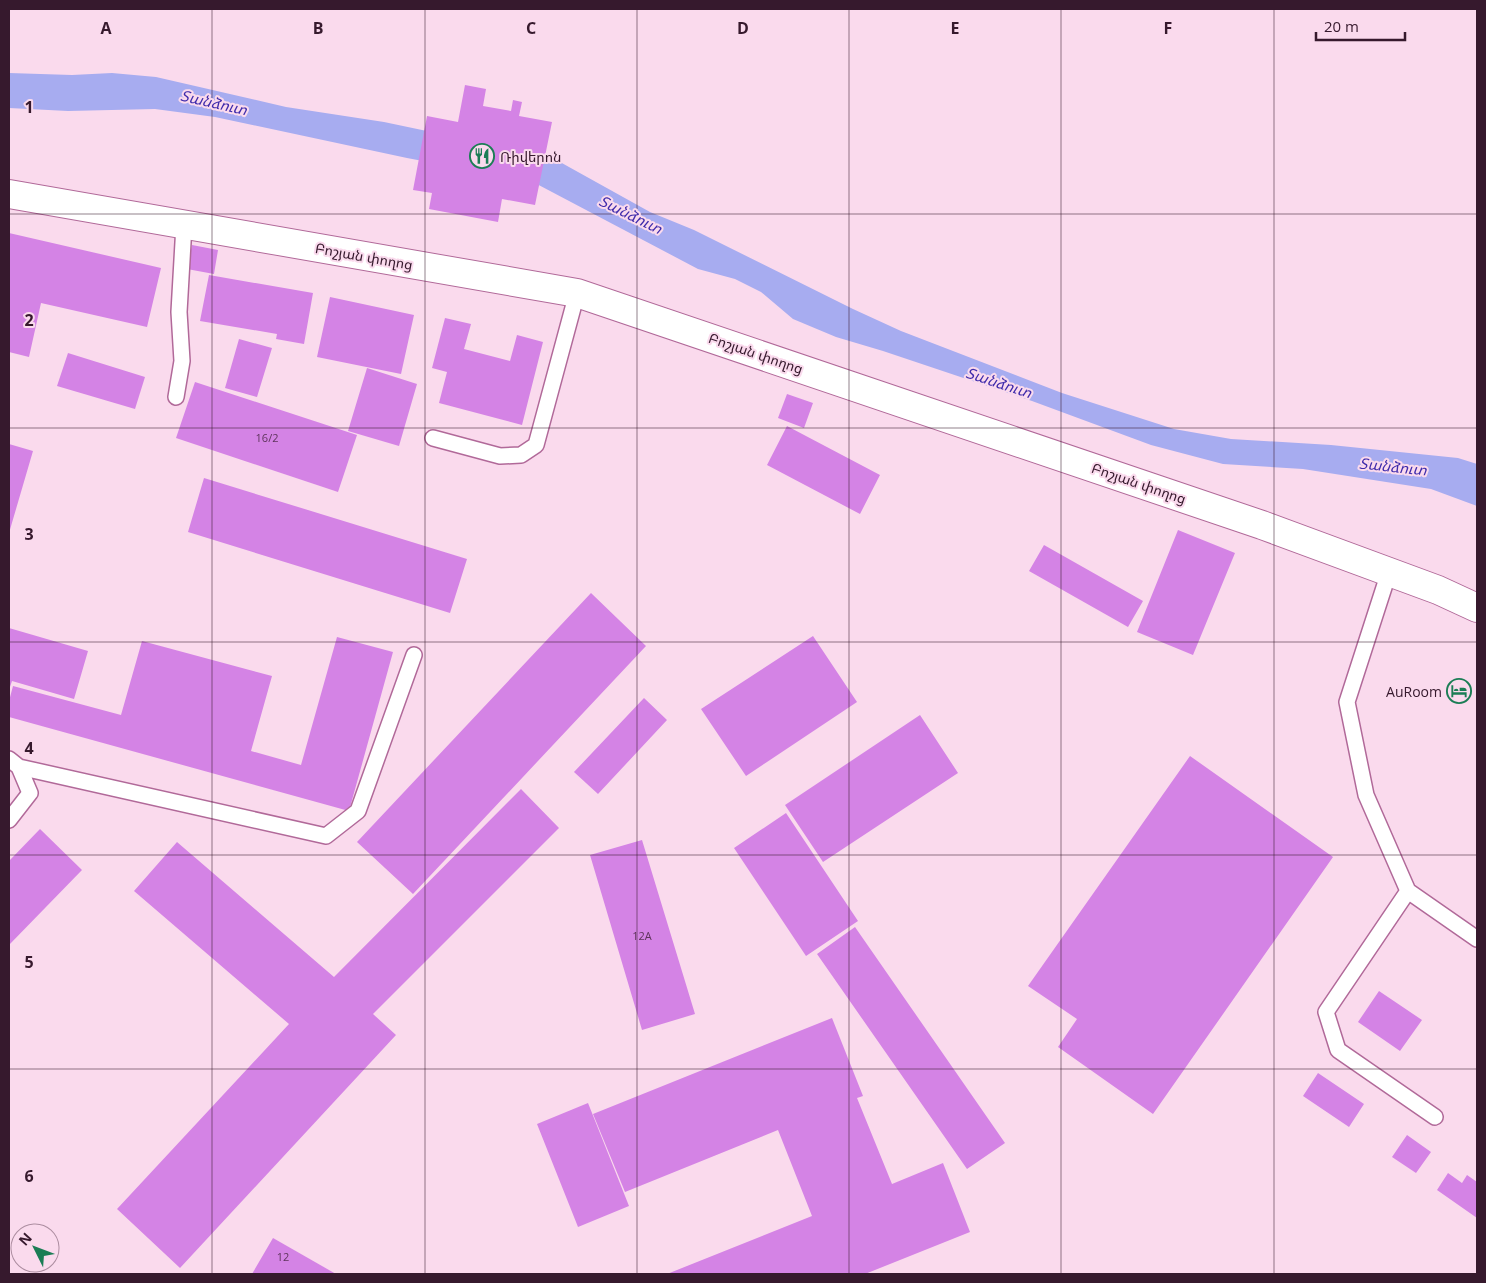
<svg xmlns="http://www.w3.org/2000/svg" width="1486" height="1283" viewBox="0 0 1486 1283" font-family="'Open Sans','Noto Sans Armenian',sans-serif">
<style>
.water{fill:#a7acf0}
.building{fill:#d483e5}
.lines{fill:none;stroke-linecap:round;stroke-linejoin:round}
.lane-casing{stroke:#b16999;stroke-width:18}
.secondary-casing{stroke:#b16999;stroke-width:30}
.lane{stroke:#fff;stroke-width:15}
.secondary{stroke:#fff;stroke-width:28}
.grid{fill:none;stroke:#36192d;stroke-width:1;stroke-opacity:0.55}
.labels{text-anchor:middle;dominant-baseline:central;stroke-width:4;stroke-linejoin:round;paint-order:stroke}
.number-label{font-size:11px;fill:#5e345b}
.poi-label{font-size:14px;fill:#36192d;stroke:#fadaed;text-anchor:start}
.street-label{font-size:14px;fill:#36192d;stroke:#fadaed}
.water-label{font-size:15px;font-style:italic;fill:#3f2bab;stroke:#fadaed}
.grid-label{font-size:16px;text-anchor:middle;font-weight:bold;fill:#36192d;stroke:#fadaed;stroke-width:4;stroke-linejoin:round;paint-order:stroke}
</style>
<rect width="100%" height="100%" fill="#fadaed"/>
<!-- water -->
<path class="water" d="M 9,73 L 72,75 L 112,73 L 156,77 L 286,107 L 384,122 L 551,157 L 650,212 L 694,230 L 853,309 L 901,331 L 1062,393 L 1174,429 L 1231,439 L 1331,445 L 1458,458 L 1477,464 L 1477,506 L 1431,489 L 1303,469 L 1223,464 L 1151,445 L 1032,401 L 883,351 L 836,337 L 793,319 L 761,292 L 735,279 L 698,269 L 533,182 L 407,158 L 215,117 L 155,109 L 68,111 L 9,108 Z"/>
<!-- building -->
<path class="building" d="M 465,85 L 486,89 L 483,106 L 511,111 L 513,100 L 522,102 L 519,116 L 552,122 L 535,205 L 502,199 L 498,222 L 429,209 L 432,193 L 413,190 L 427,116 L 458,122 Z
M 9,233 L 161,268 L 147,327 L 41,303 L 29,357 L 9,352 Z
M 192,245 L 218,250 L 214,274 L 187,269 Z
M 209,275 L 313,293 L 304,344 L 276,339 L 277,334 L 200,321 Z
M 330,297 L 414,315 L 401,374 L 317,357 Z
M 445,318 L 471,324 L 464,349 L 510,361 L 517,335 L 543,342 L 522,425 L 439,403 L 447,372 L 432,368 Z
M 239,339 L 272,348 L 257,397 L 225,388 Z
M 68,353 L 145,377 L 135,409 L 57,386 Z
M 367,368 L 417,384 L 399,446 L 348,431 Z
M 195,382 L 357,435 L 338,492 L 176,438 Z
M 787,394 L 813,403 L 804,428 L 778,418 Z
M 787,426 L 880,475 L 860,514 L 767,465 Z
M 9,444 L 33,451 L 9,533 Z
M 204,478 L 467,559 L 450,613 L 188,532 Z
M 1178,530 L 1235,553 L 1193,655 L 1137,632 Z
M 1044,545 L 1143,601 L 1128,627 L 1029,571 Z
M 591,593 L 646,646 L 413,894 L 357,842 Z
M 9,628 L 88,651 L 74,699 L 12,681 L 9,690 Z
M 813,636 L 857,702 L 746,776 L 701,709 Z
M 337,637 L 393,652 L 349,811 L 9,717 L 9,701 L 13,686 L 121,715 L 142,641 L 272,676 L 251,751 L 301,765 Z
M 644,698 L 667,720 L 598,794 L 574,772 Z
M 920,715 L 958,773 L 823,862 L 785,805 Z
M 1190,756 L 1333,857 L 1153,1114 L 1058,1047 L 1077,1019 L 1028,986 Z
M 521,789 L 559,828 L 373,1014 L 396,1035 L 180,1268 L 117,1209 L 289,1024 L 134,891 L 177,842 L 334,977 Z
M 786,813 L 858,921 L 806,956 L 734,848 Z
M 40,829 L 82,870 L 9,945 L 9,861 Z
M 642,840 L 695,1014 L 642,1030 L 590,855 Z
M 855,927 L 1005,1143 L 967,1169 L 817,954 Z
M 1379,991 L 1422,1020 L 1400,1051 L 1358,1022 Z
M 832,1018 L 863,1096 L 857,1098 L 892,1184 L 943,1163 L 970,1232 L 865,1274 L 667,1274 L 812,1216 L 778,1130 L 625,1192 L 593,1114 Z
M 1318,1073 L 1364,1104 L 1349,1127 L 1303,1096 Z
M 588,1103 L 629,1206 L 578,1227 L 537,1124 Z
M 1407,1135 L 1431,1152 L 1416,1173 L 1392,1157 Z
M 1448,1173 L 1462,1183 L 1467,1175 L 1477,1182 L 1477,1218 L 1437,1190 Z
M 273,1238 L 336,1274 L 252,1274 Z"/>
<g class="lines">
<defs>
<path id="lane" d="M 176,397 L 182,361 L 179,312 L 184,225
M 433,438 L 500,456 L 521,455 L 536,445 L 577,293
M 1389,572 L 1347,702 L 1366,795 L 1408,891 L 1477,939
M 9,759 L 19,767 L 30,793 L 9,820
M 19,767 L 326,836 L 358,811 L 414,655
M 1408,891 L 1326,1012 L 1338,1050 L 1435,1117"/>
<path id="secondary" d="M 9,194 L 577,293 L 1262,525 L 1438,590 L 1477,608"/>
</defs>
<!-- lane casing -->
<use href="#lane" class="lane-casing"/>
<!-- secondary casing -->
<use href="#secondary" class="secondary-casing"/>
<!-- lane -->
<use href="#lane" class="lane"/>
<!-- secondary -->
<use href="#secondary" class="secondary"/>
</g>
<!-- grid -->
<path class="grid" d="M 212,9 L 212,1274M 425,9 L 425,1274M 637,9 L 637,1274M 849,9 L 849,1274M 1061,9 L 1061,1274M 1274,9 L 1274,1274M 9,214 L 1477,214M 9,428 L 1477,428M 9,642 L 1477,642M 9,855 L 1477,855M 9,1069 L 1477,1069"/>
<!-- icons -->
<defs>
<symbol id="restaurant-ring" viewBox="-11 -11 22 22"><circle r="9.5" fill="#fadaed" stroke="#1b7d55" stroke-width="1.5"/><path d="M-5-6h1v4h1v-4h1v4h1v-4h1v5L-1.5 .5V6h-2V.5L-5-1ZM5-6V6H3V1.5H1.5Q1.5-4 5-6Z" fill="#1b7d55"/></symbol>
<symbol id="hotel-ring" viewBox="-11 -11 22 22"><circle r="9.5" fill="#fadaed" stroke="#1b7d55" stroke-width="1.5"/><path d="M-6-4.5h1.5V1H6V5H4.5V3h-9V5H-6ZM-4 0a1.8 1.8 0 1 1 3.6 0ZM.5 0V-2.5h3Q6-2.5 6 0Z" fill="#1b7d55"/></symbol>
</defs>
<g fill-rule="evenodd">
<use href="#restaurant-ring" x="468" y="142" width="28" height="28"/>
<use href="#hotel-ring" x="1445" y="677" width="28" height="28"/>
</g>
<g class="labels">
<!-- number labels -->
<g class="number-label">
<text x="267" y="437">16/2</text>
<text x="642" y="935">12A</text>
<text x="283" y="1256">12</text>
</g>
<!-- poi labels -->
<g class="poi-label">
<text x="500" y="156">Ռիվերոն</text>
<text x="1442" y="691" text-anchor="end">AuRoom</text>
</g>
<!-- street labels -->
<g class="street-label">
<text transform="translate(364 256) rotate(10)">Բոշյան փողոց</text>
<text transform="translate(756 353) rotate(19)">Բոշյան փողոց</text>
<text transform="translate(1139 483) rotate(19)">Բոշյան փողոց</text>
</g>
<!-- water labels -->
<g class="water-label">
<text transform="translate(214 102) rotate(13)">Տանձուտ</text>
<text transform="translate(631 214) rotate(26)">Տանձուտ</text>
<text transform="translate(999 382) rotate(18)">Տանձուտ</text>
<text transform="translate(1393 466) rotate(6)">Տանձուտ</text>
</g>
</g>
<g class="grid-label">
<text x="106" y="34">A</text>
<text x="318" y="34">B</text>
<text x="531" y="34">C</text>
<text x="743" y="34">D</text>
<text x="955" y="34">E</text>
<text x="1168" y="34">F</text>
<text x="29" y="113">1</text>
<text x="29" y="326">2</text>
<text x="29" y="540">3</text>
<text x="29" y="754">4</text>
<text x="29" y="968">5</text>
<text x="29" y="1182">6</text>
</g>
<!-- border -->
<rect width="1486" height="1283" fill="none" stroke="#36192d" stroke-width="20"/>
<!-- north arrow -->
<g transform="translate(35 1248) rotate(312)"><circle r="24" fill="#fadaed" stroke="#ac8da0"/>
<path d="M0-4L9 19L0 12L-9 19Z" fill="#1b7d55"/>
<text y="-8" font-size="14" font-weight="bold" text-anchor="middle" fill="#36192d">N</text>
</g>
<!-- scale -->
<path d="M1316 32v8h89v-8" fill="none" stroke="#36192d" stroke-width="2.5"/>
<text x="1324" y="32" font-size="15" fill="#36192d" stroke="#fadaed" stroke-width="4" paint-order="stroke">20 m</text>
</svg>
